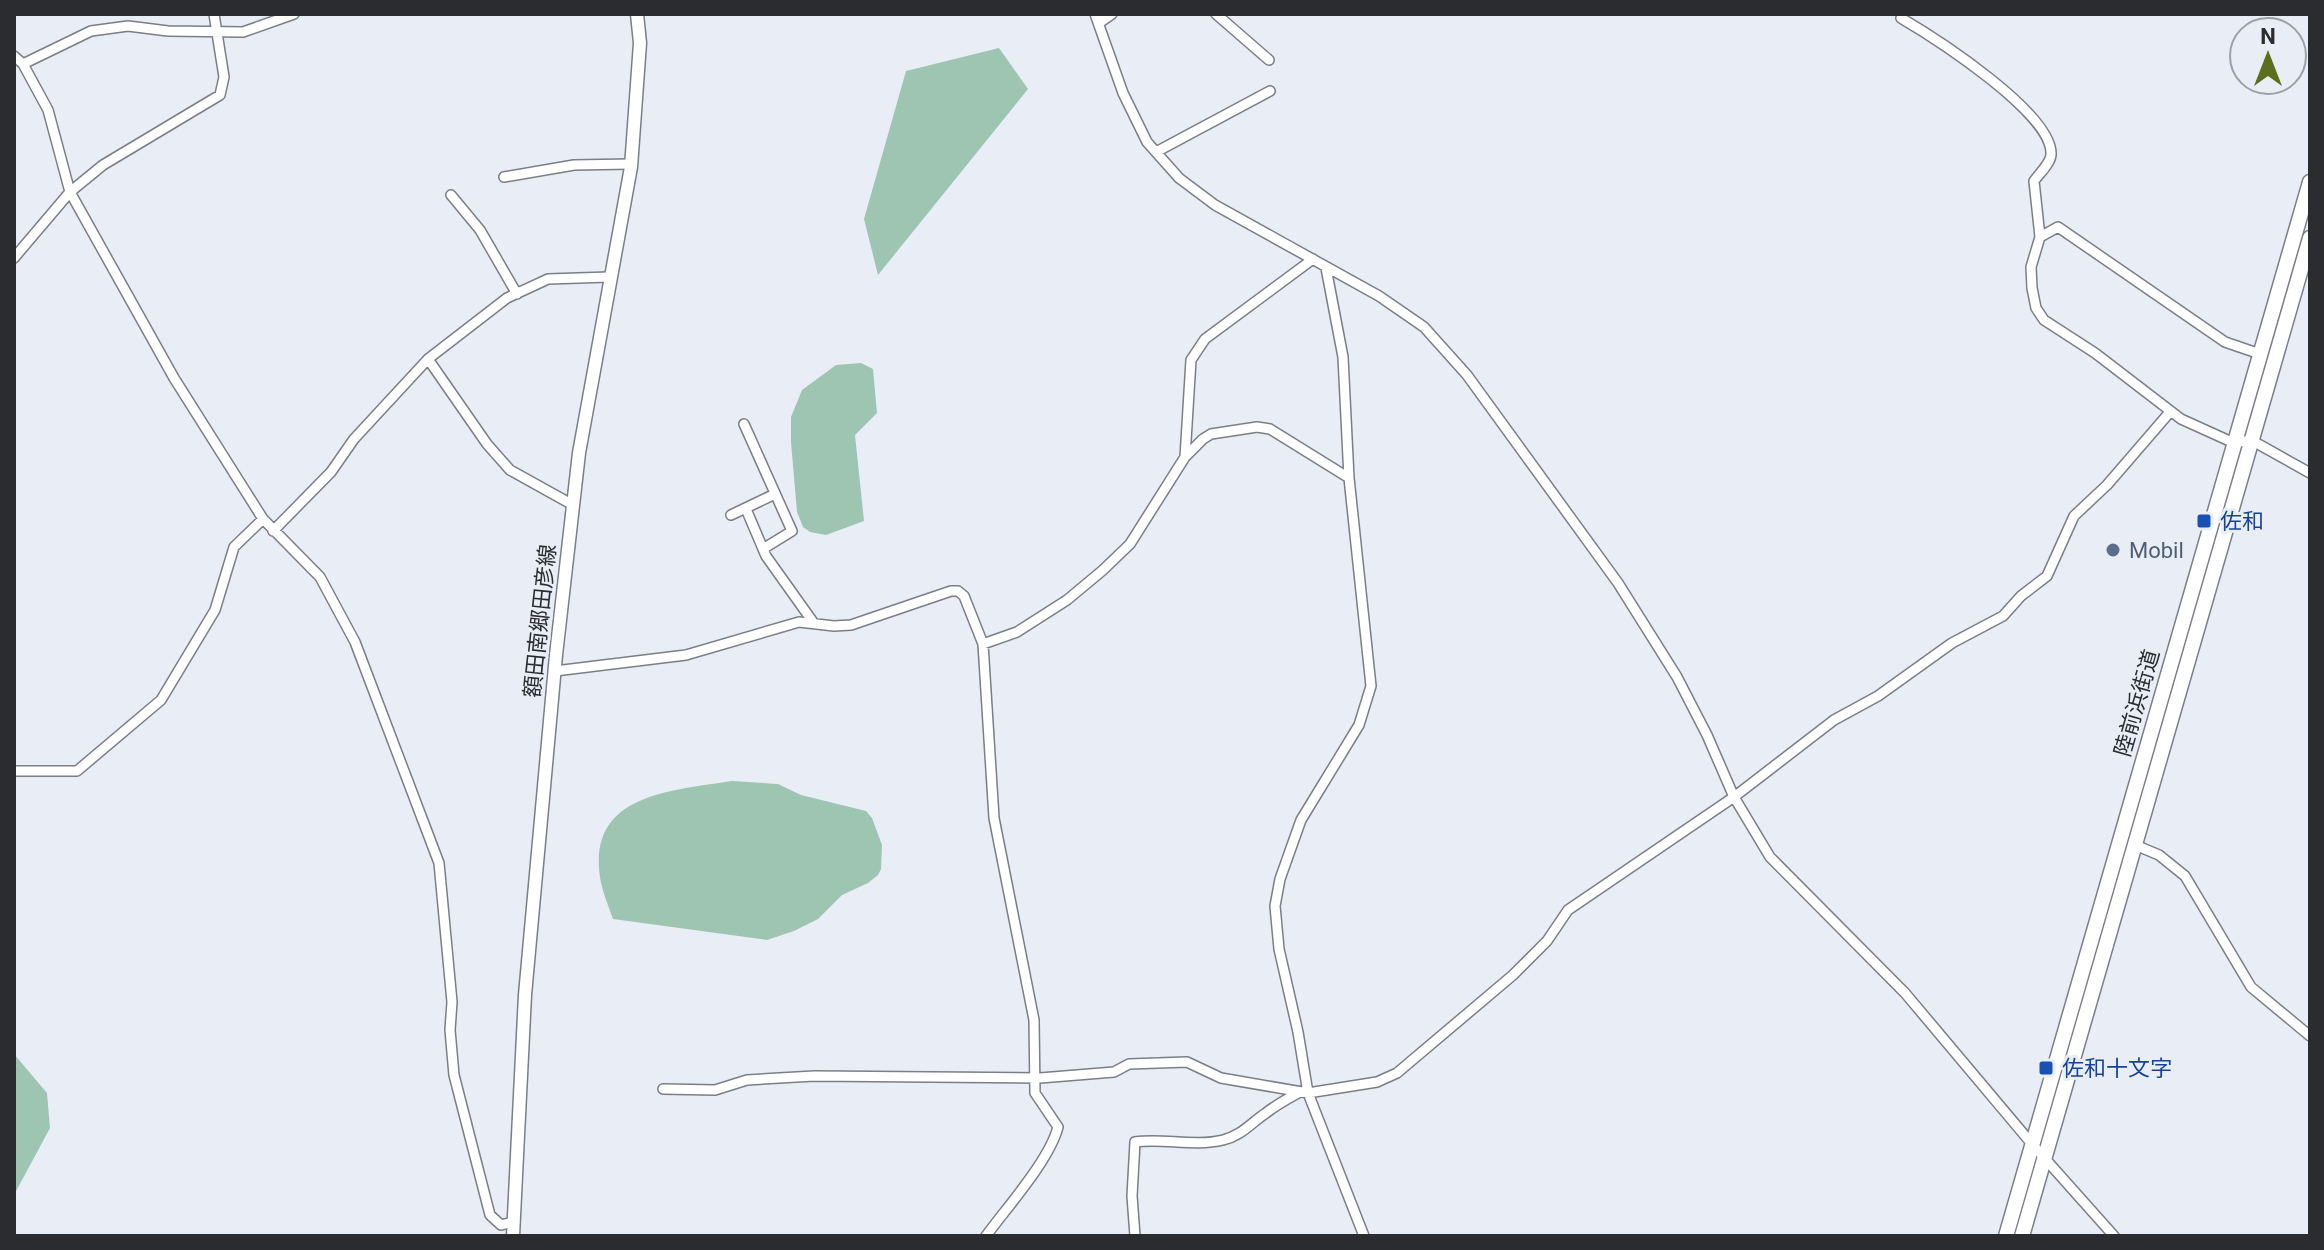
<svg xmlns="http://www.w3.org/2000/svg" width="2324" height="1250" viewBox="0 0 2324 1250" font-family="Roboto,'Noto Sans JP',sans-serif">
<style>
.forest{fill:#9ec5b2}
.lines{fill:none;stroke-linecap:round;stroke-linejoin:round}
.minor-casing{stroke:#7a7e86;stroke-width:12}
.major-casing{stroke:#7a7e86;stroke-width:15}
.highway-casing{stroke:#7a7e86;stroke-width:17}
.minor{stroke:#fff;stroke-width:9}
.major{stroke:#fff;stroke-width:12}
.highway{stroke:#fff;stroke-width:14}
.transit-dot{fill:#1a4fb4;stroke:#e9eef6;stroke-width:3}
.service-dot{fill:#5c6f8a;stroke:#e9eef6;stroke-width:3}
.labels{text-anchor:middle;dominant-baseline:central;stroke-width:6;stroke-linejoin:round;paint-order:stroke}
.transit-label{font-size:22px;fill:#164399;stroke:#e9eef6;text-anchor:start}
.service-label{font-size:22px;fill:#4e5e75;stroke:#e9eef6;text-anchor:start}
.street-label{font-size:22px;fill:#2a2c2f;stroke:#e9eef6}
</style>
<rect width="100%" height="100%" fill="#e9eef6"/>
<!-- forest -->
<path class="forest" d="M 999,48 L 1028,89 L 878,275 L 864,219 L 906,71 Z
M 861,363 L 873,369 L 877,413 L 855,435 L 864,521 L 826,535 L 810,532 L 803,527 L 797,512 L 791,442 L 791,417 L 802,390 L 836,365 Z
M 732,781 L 778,784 L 801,795 L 866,811 L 872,818 L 882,845 L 881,869 L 878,875 L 868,883 L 842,895 L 818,919 L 794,931 L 767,940 L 613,919 C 609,908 604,895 601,883 C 584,794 669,791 732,781 Z
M 14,1054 L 47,1093 L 50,1128 L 14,1195 Z"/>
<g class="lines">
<defs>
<path id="minor" d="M 1095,14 L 1123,93 L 1147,142 L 1179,178 L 1215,205 L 1379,296 L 1424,327 L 1467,375 L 1618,583 L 1677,677 L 1707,735 L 1734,797 L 1770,857 L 1905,993 L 2032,1144 L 2114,1236
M 1216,14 L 1269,60
M 1901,18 C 1935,38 2054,114 2051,155 C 2050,164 2039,174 2034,181 L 2040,237
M 1099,23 L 1112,14
M 14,56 L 23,64 L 48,110 L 70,192 L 174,378 L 263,519 L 320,577 L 355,642 L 439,863 L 452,1002 L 450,1030 L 454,1075 L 490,1215 L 501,1225 L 513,1222
M 23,64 L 91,31 L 128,26 L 168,31 L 243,32 L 294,14
M 1156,152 L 1270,91
M 504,177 L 574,165 L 631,164
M 451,195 L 480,230 L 517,294
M 14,258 L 70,192 L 103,165 L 220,95 L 224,77 L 214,14
M 1326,268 L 1343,357 L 1349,478 L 1371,686 L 1359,725 L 1301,820 L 1280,879 L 1275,906 L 1279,949 L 1298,1032 L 1308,1093 L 1364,1236
M 2260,354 L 2225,342 L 2058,227 L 2040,237 L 2031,267 L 2032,288 L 2036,308 L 2044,320 L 2095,353 L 2181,419 L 2234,443 L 2251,440 L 2310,473
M 428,359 L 487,444 L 510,470 L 573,505
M 744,424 L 792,531 L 763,549
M 1185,457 L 1191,360 L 1205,339 L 1313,259
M 746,509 L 766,556 L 813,622
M 731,515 L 775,494
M 273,531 L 331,472 L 354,439 L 428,359 L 507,298 L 548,279 L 609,277
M 983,644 L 1017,632 L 1067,600 L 1103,570 L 1130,544 L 1185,457 L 1203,439 L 1211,434 L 1257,427 L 1270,429 L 1349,478
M 555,671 L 686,655 L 799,622 L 834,626 L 851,625 L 951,591 L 958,591 L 964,596 L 983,644 L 994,818 L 1034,1020 L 1035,1093 L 1058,1127 C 1049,1161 1007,1207 986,1236
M 14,771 L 77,771 L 161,700 L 215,610 L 234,547 L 263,519
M 2135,845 L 2159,855 L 2185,876 L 2251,987 L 2310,1036
M 663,1089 L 715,1090 L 747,1080 L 814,1076 L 1040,1078 L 1114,1072 L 1129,1064 L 1187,1062 L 1221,1078 L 1308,1093 L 1377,1082 L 1397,1073 L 1513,975 L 1547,941 L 1568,910 L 1734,797 L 1834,720 L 1878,696 L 1952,643 L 2003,616 L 2021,596 L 2047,576 L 2074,516 L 2107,485 L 2170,412
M 1135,1236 L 1132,1196 L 1135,1142 C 1164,1138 1194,1147 1223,1140 C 1241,1136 1251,1123 1266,1113 C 1276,1105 1287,1099 1298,1093"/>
<path id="major" d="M 513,1236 L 525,995 L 556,655 L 579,453 L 631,167 L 640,43 L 637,14"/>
<path id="highway" d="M 2006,1236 L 2310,182
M 2022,1236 L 2310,238"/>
</defs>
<!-- minor casing -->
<use href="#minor" class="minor-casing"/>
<!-- major casing -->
<use href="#major" class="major-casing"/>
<!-- highway casing -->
<use href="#highway" class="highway-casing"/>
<!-- minor -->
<use href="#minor" class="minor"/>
<!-- major -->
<use href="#major" class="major"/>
<!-- highway -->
<use href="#highway" class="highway"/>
</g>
<!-- markers -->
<g class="transit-dot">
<rect x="2196" y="513" width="16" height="16" rx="4"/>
<rect x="2038" y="1060" width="16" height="16" rx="4"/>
</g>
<circle class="service-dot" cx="2113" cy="550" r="8"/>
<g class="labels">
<!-- transit labels -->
<g class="transit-label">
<text x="2220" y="521">佐和</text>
<text x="2062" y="1068">佐和十文字</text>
</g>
<!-- service labels -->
<g class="service-label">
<text x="2129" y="550">Mobil</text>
</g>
<!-- street labels -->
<g class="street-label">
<text transform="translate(540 621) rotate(-84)">額田南郷田彦線</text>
<text transform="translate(2137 703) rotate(-74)">陸前浜街道</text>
</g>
</g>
<!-- border -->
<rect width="2324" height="1250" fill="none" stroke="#2a2c2f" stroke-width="32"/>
<!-- north arrow -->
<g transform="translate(2268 56)"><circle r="38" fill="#e9eef6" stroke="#9da0a6" stroke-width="2"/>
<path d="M0-6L14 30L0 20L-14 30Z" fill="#5c6f1e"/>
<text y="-12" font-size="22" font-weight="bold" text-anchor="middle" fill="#2a2c2f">N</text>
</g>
</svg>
